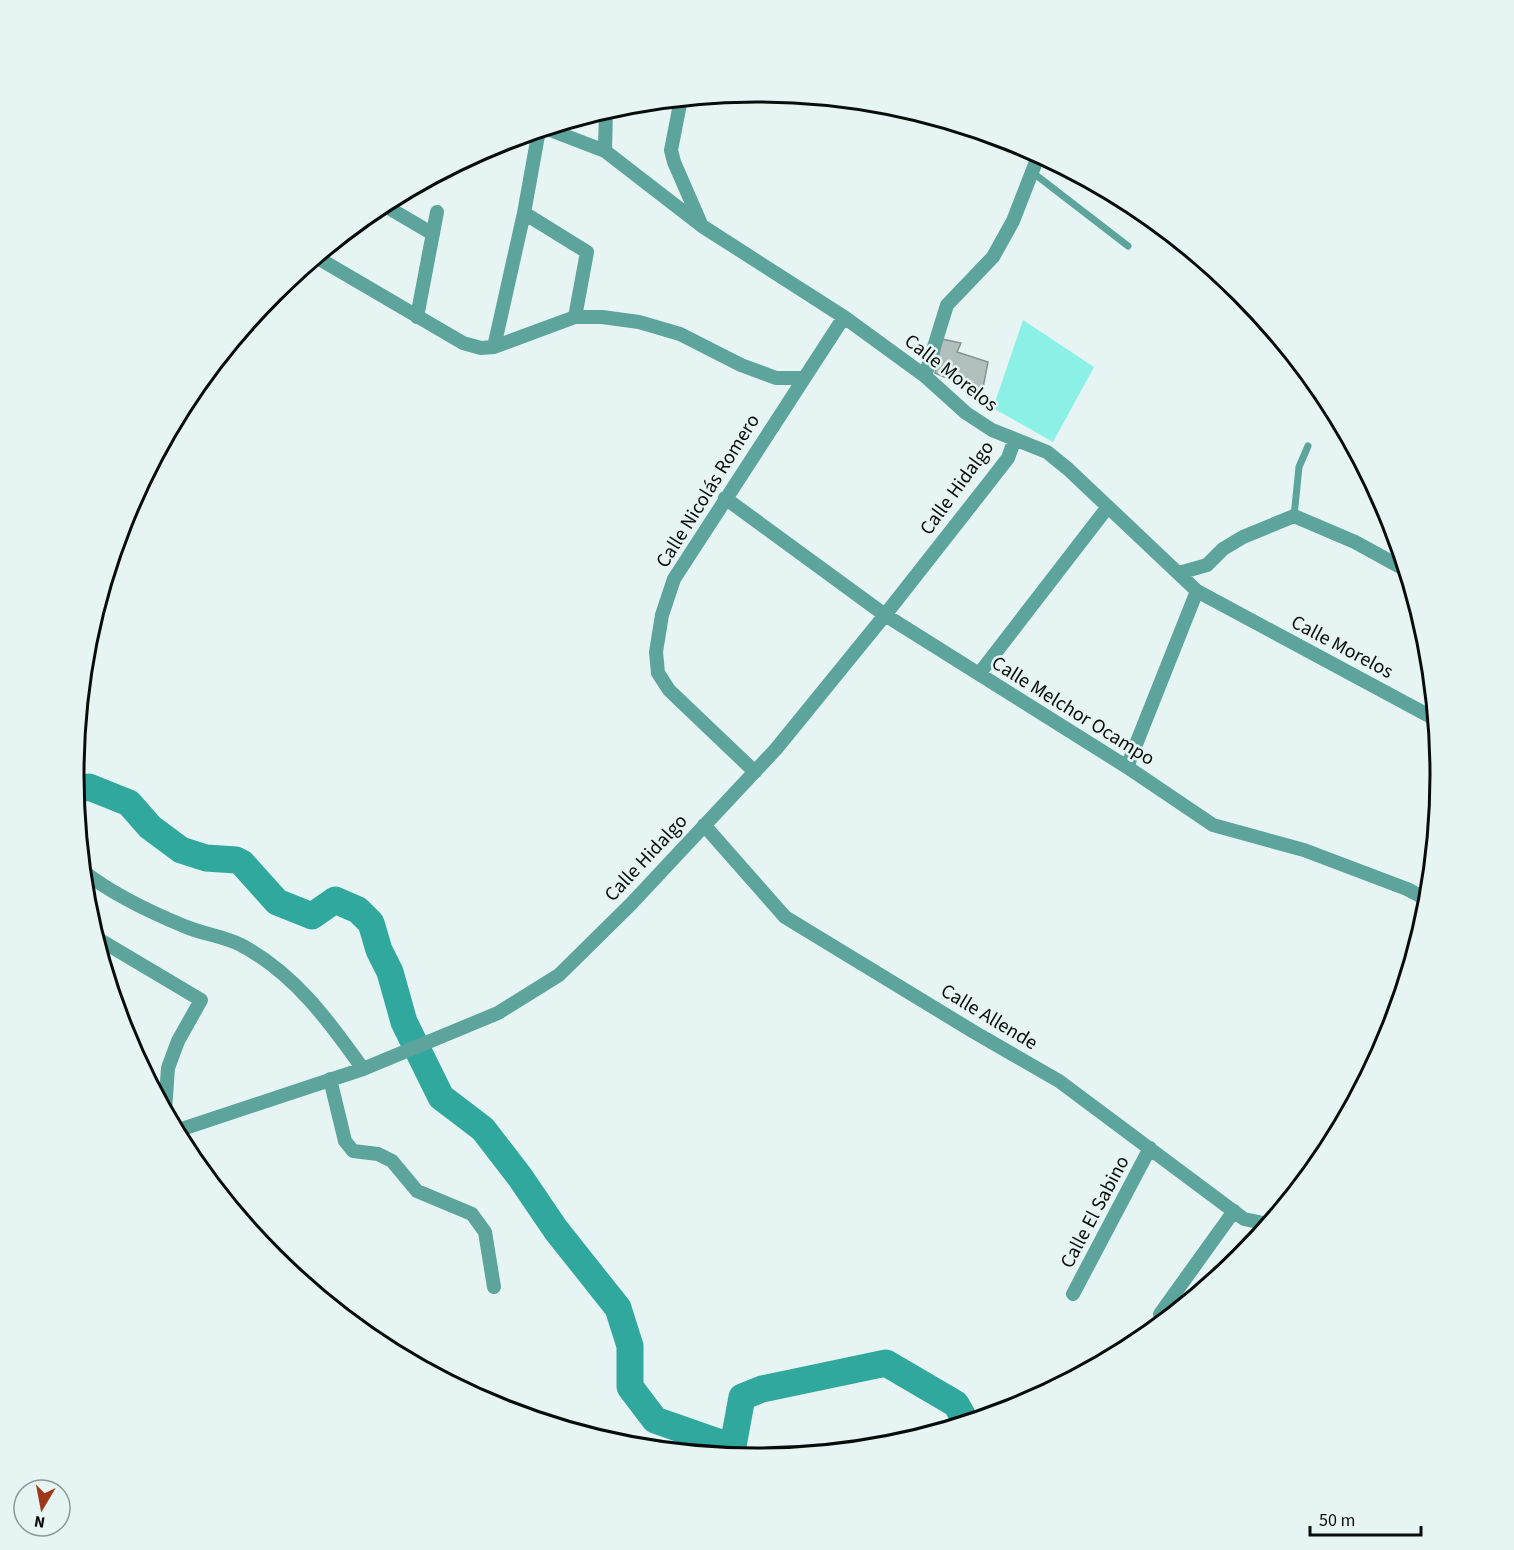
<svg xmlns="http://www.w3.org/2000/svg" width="1514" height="1550" viewBox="0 0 1514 1550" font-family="'Source Sans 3',sans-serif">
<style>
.green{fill:#8bf1e6}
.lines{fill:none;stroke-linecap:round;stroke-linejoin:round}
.river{stroke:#31a89e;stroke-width:27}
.building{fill:#b1c0be;stroke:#849290;stroke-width:1.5}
.service{stroke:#5ca49c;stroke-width:7}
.minor{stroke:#5ca49c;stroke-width:14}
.labels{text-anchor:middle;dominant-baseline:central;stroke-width:5;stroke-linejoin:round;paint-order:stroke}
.street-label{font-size:20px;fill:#080d0c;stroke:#e6f5f3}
.rim{fill:none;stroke:#080d0c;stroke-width:3}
</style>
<rect width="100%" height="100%" fill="#e6f5f3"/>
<!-- green -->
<path class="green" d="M 1023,320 L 1094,367 L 1053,442 L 993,408 Z"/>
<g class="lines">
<!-- river -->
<path class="river" d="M 75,790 L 89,787 L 129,803 L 150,827 L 181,850 L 206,858 L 236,860 L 242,863 L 277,902 L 312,916 L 335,900 L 358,910 L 371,923 L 379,950 L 390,972 L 404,1022 L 441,1097 L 483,1129 L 520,1177 L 556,1230 L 618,1308 L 630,1346 L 630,1387 L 655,1420 L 715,1441 L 733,1446 L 742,1397 L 762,1389 L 886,1363 L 956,1404 L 966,1422"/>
</g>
<!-- building -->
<path class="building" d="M 942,339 L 961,343 L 957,352 L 988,362 L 982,393 L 935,373 Z"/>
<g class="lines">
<!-- service -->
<path class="service" d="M 1032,172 L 1128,246
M 224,358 L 232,343
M 1294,516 L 1299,467 L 1308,446"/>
<!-- minor -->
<path class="minor" d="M 681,99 L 671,150 L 674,162 L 701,224
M 545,128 L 605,151 L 702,226 L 844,317 L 925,376 L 966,413 L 992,430 L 1047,452 L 1068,469 L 1197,591 L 1435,719
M 605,151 L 606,110
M 382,204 L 433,234
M 524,213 L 587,252 L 575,317
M 316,257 L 463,343 L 481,348 L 494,347 L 575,317 L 602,317 L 639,322 L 680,334 L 741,365 L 776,378 L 803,378
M 417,317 L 437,212
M 494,347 L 524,213 L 539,130
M 925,376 L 947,305 L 993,257 L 1013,221 L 1039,154
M 725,498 L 885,615 L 1127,767 L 1213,825 L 1304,850 L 1407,889 L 1428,900
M 1179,573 L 1207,565 L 1223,549 L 1243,537 L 1294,516 L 1355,542 L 1406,570
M 979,674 L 1107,508
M 1127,767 L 1197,591
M 755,772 L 669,690 L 658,673 L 656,652 L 662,615 L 674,579 L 844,317
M 704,825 L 785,917 L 974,1032 L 1059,1081 L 1244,1219 L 1268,1224
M 83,871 C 112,894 150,912 184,926 C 202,934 223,936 241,945 C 294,973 329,1021 363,1069
M 95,937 L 201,1000 L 178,1041 L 168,1068 L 165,1111
M 330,1079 L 345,1141 L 353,1151 L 378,1154 L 392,1161 L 417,1191 L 472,1214 L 485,1232 L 494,1287
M 176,1131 L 363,1069 L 498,1013 L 559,975 L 631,904 L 776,749 L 885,615 L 991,480 L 1008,458 L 1015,439
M 1073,1294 L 1150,1148
M 1160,1314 L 1234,1211"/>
</g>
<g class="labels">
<!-- street labels -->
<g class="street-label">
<text transform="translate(951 373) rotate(38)">Calle Morelos</text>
<text transform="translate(957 488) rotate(-54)">Calle Hidalgo</text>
<text transform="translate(708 491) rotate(-58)">Calle Nicolás Romero</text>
<text transform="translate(1342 647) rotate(28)">Calle Morelos</text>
<text transform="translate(1073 711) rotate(32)">Calle Melchor Ocampo</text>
<text transform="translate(646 858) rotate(-47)">Calle Hidalgo</text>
<text transform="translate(989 1017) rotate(31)">Calle Allende</text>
<text transform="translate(1095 1212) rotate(-62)">Calle El Sabino</text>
</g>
</g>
<!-- crop -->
<path d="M0 0H1514V1550H0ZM84 775a673 673 0 1 1 1346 0a673 673 0 1 1-1346 0Z" fill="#e6f5f3" fill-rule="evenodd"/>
<path class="rim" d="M84 775a673 673 0 1 1 1346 0a673 673 0 1 1-1346 0Z"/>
<!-- north arrow -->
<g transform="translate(42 1508) rotate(190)"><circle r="28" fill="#e6f5f3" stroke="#8d9897" stroke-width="1.5"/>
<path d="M0-4.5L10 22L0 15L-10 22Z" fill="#9f3718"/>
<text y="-9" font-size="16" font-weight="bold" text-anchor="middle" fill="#080d0c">N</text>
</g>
<!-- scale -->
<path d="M1310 1526v9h111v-9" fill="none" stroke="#080d0c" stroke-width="3"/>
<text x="1319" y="1526" font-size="18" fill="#080d0c" stroke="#e6f5f3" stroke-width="4.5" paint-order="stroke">50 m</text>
</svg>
